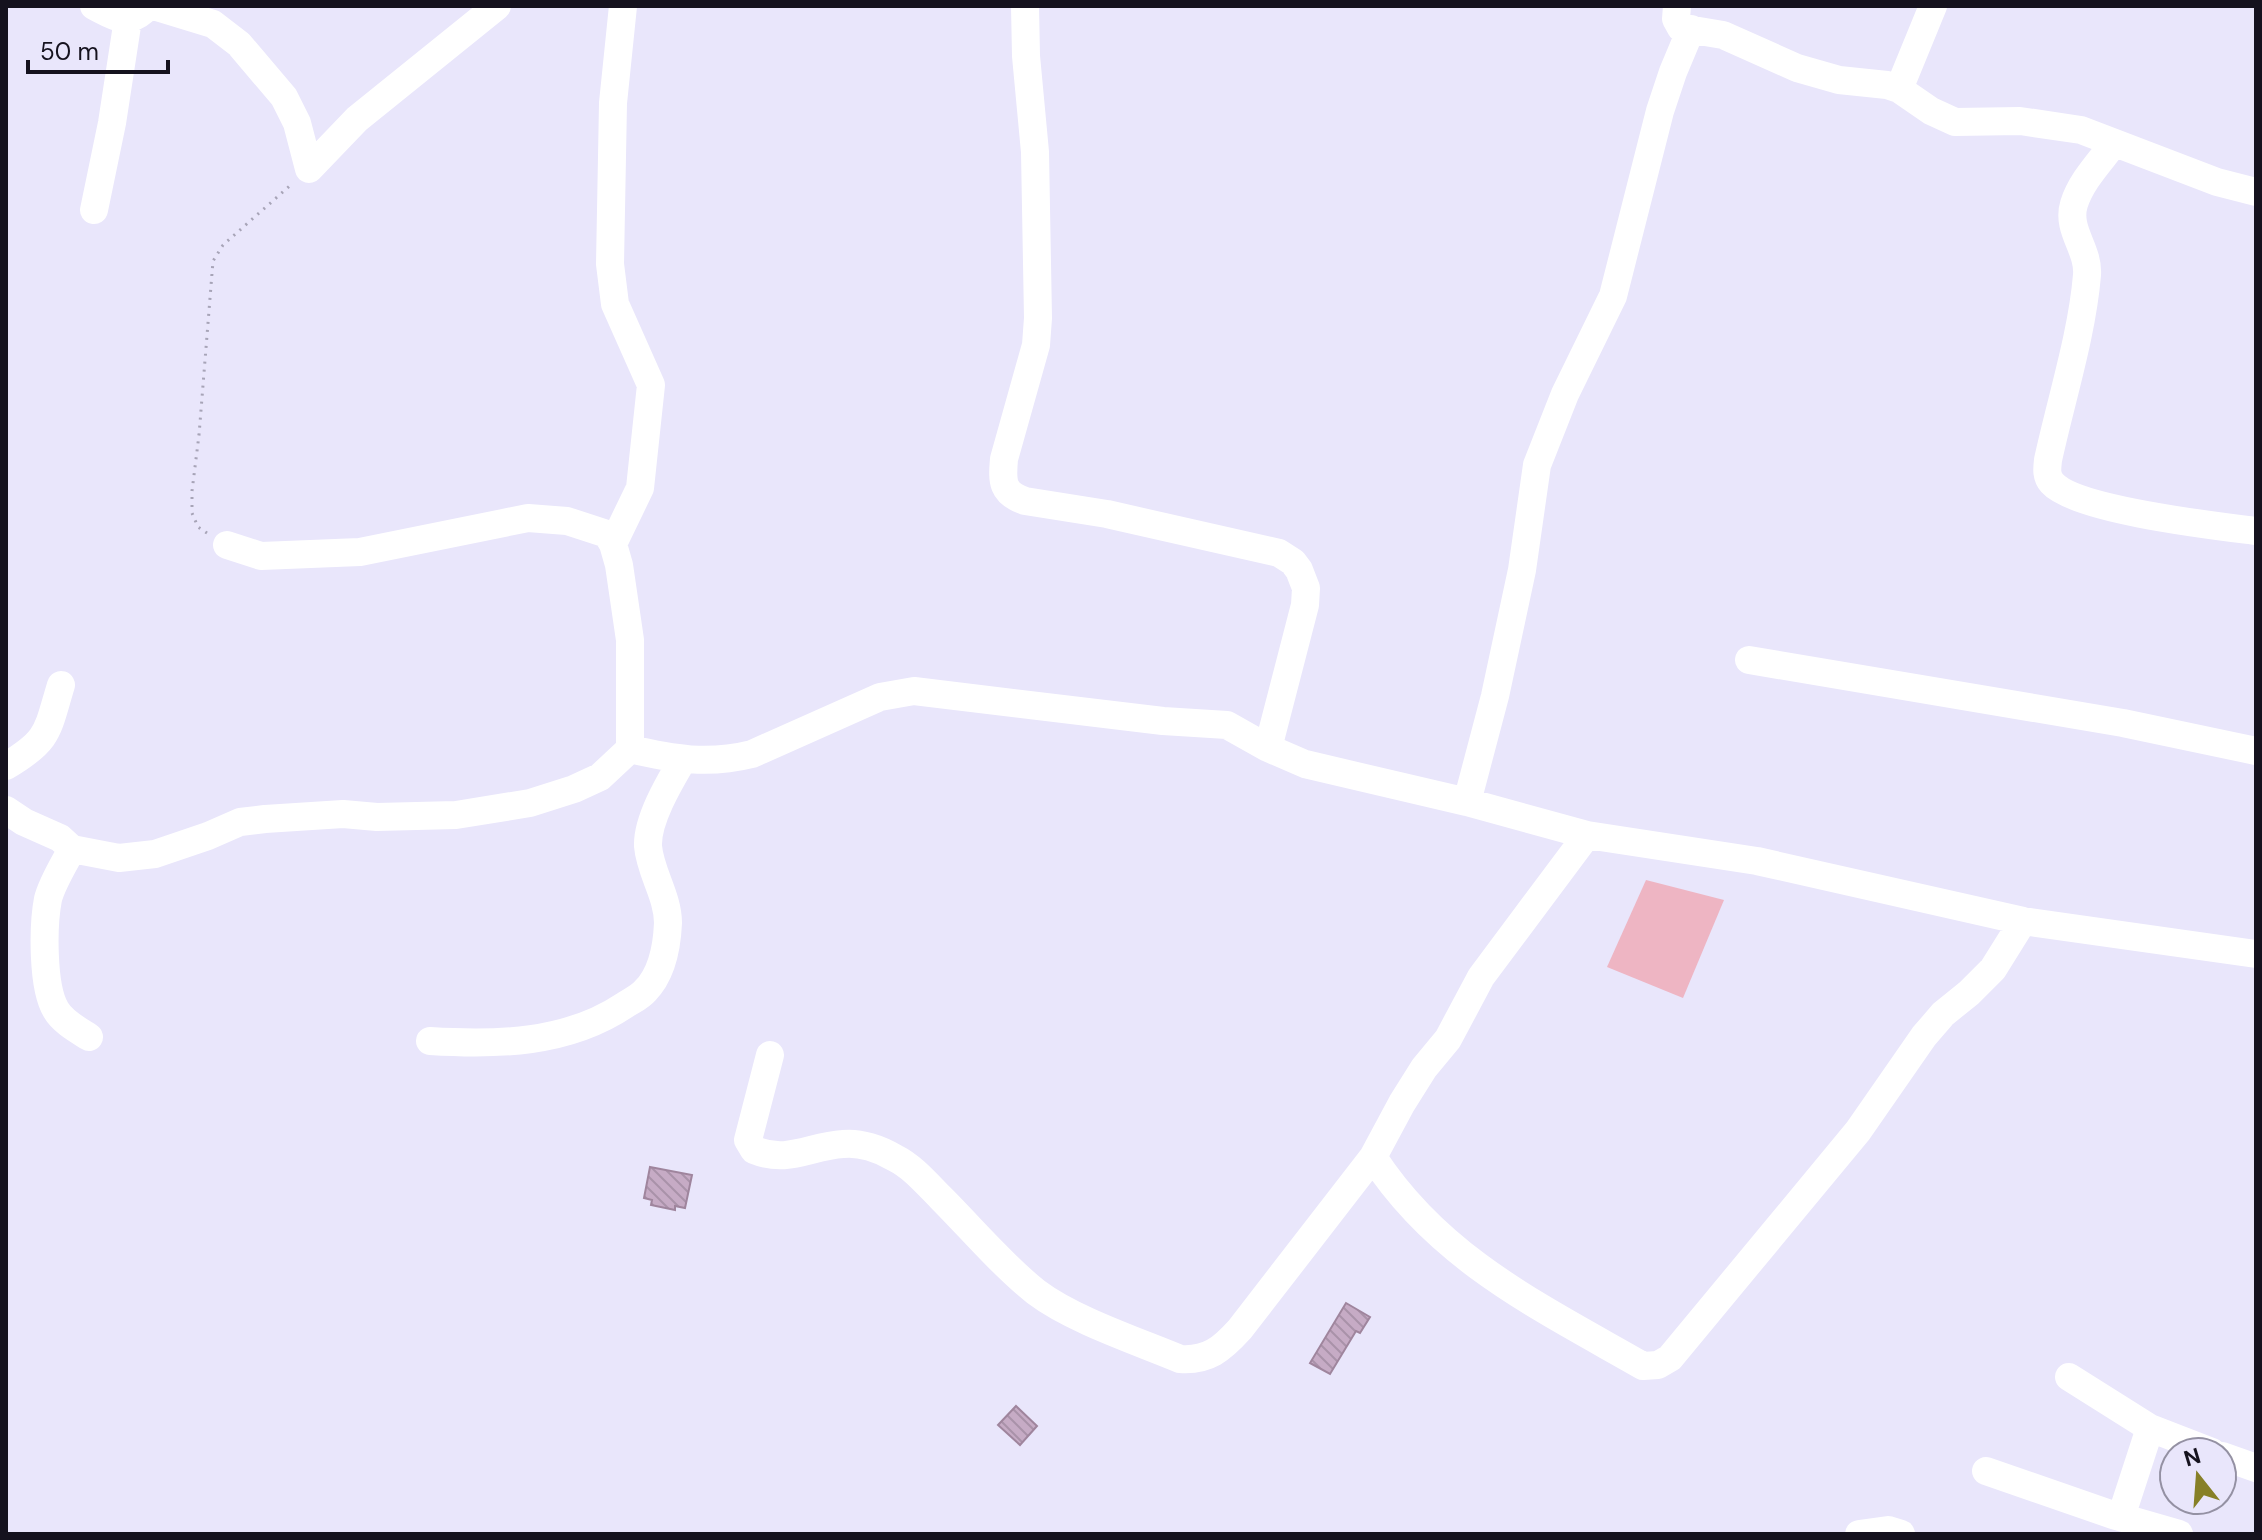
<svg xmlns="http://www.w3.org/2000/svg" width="2262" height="1540" viewBox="0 0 2262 1540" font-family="'DM Sans',sans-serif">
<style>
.park{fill:#eeb5c3}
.building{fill:url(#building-back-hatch);stroke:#9f859d;stroke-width:2}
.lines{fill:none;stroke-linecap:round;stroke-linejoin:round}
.path{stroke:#a7a4b7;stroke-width:3;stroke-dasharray:2 6;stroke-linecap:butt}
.minor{stroke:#fff;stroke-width:28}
</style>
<defs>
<pattern id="building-back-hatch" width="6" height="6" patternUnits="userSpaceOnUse" patternTransform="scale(2)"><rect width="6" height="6" fill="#c6abc5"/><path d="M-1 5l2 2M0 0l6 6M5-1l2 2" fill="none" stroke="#a992a9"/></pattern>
</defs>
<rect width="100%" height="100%" fill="#e9e6fb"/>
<!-- park -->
<path class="park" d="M 1646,880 L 1724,900 L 1683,998 L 1607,967 Z"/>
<!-- building -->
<path class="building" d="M 650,1167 L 692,1175 L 685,1208 L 675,1206 L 675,1210 L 651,1205 L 652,1200 L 644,1198 Z
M 1346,1303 L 1370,1317 L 1360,1333 L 1356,1331 L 1330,1374 L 1310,1363 Z
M 1016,1406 L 1037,1426 L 1020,1445 L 998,1425 Z"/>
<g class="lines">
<!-- path -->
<path class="path" d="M 207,533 L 198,527 L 192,513 L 192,491 L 199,435 L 213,261 L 223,245 L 293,183"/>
<!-- minor -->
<path class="minor" d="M 94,6 C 112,15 126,26 143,11
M 154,6 L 213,24 L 239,44 L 284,97 L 297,123 L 309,169 L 357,119 L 497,6
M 1025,6 L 1026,56 L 1035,152 L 1038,318 L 1036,345 L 1004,459 C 1002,482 1002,493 1025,501 L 1107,514 L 1279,553 L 1293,562 L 1299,570 L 1306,588 L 1305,605 L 1268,748
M 1677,6 L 1676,19 L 1681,28 L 1723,35 L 1797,68 L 1839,80 L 1887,85 L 1899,89 L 1931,111 L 1955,122 L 2020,121 L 2081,130 L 2217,182 L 2256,192
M 1899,89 L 1933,6
M 2114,143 C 2100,162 2081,181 2074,204 C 2066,230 2089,249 2087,275 C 2082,335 2061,400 2048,460 C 2047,469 2046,476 2052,483 C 2076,510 2217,526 2256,531
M 94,210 L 112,123 L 128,19
M 613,544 L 640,488 L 651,385 L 615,304 L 610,264 L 613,103 L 623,6
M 227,545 L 261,556 L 360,552 L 528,518 L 567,521 L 607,534 L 613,544 L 619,565 L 630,640 L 630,749
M 1749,660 L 2123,723 L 2256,751
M 630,749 C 673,759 708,765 752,754 L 880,697 L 914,691 L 1163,721 L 1227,725 L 1268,748 L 1305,764 L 1467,802 L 1587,835 L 1757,861 L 2023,921 L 2256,954
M 6,766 C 50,740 47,731 61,685
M 1467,802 L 1495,696 L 1522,570 L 1537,465 L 1565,394 L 1613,296 L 1660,111 L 1673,72 L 1691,29
M 6,810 L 24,822 L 60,838 L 72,849 L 119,858 L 155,854 L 208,836 L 240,822 L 265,819 L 343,814 L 377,817 L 456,815 L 530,803 L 574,789 L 600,777 L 630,749
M 1587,835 L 1481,977 L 1448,1039 L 1424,1068 L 1402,1103 L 1373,1157 C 1439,1259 1540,1307 1643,1366 L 1658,1365 L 1670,1358 L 1858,1131 L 1924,1036 L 1943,1014 L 1969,993 L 1993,969 L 2023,921
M 72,849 C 64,864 52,883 48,899 C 43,925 42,987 56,1010 C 63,1022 78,1030 89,1037
M 430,1041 C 497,1045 567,1044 625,1005 C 631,1001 640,997 645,991 C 662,974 667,946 668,923 C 668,896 650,872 648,846 C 647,820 669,783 682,761
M 770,1055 L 748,1140 L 754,1150 C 788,1164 810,1146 843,1144 C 860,1142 880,1149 895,1158 C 913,1167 927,1184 941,1198 C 971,1228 1003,1266 1036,1292 C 1073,1320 1137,1341 1180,1359 C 1208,1361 1222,1349 1240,1329 L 1373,1157
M 2069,1377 L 2150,1428 L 2212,1452
M 2222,1456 L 2256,1468
M 1986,1471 L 2113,1515 L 2179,1534
M 2121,1517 L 2150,1428
M 1859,1534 L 1888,1530 L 1901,1534"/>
</g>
<!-- border -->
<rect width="2262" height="1540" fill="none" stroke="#15121e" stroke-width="16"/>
<!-- north arrow -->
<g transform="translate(2198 1476) rotate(343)"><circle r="38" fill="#e9e6fb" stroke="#9491a3" stroke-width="2"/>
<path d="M0-6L14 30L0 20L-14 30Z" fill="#878027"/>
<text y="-12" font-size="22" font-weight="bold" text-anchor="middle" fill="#15121e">N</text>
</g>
<!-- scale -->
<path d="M28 60v12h140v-12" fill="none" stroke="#15121e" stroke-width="4"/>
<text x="40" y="60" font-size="24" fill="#15121e" stroke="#e9e6fb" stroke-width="6" paint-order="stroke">50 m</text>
</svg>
